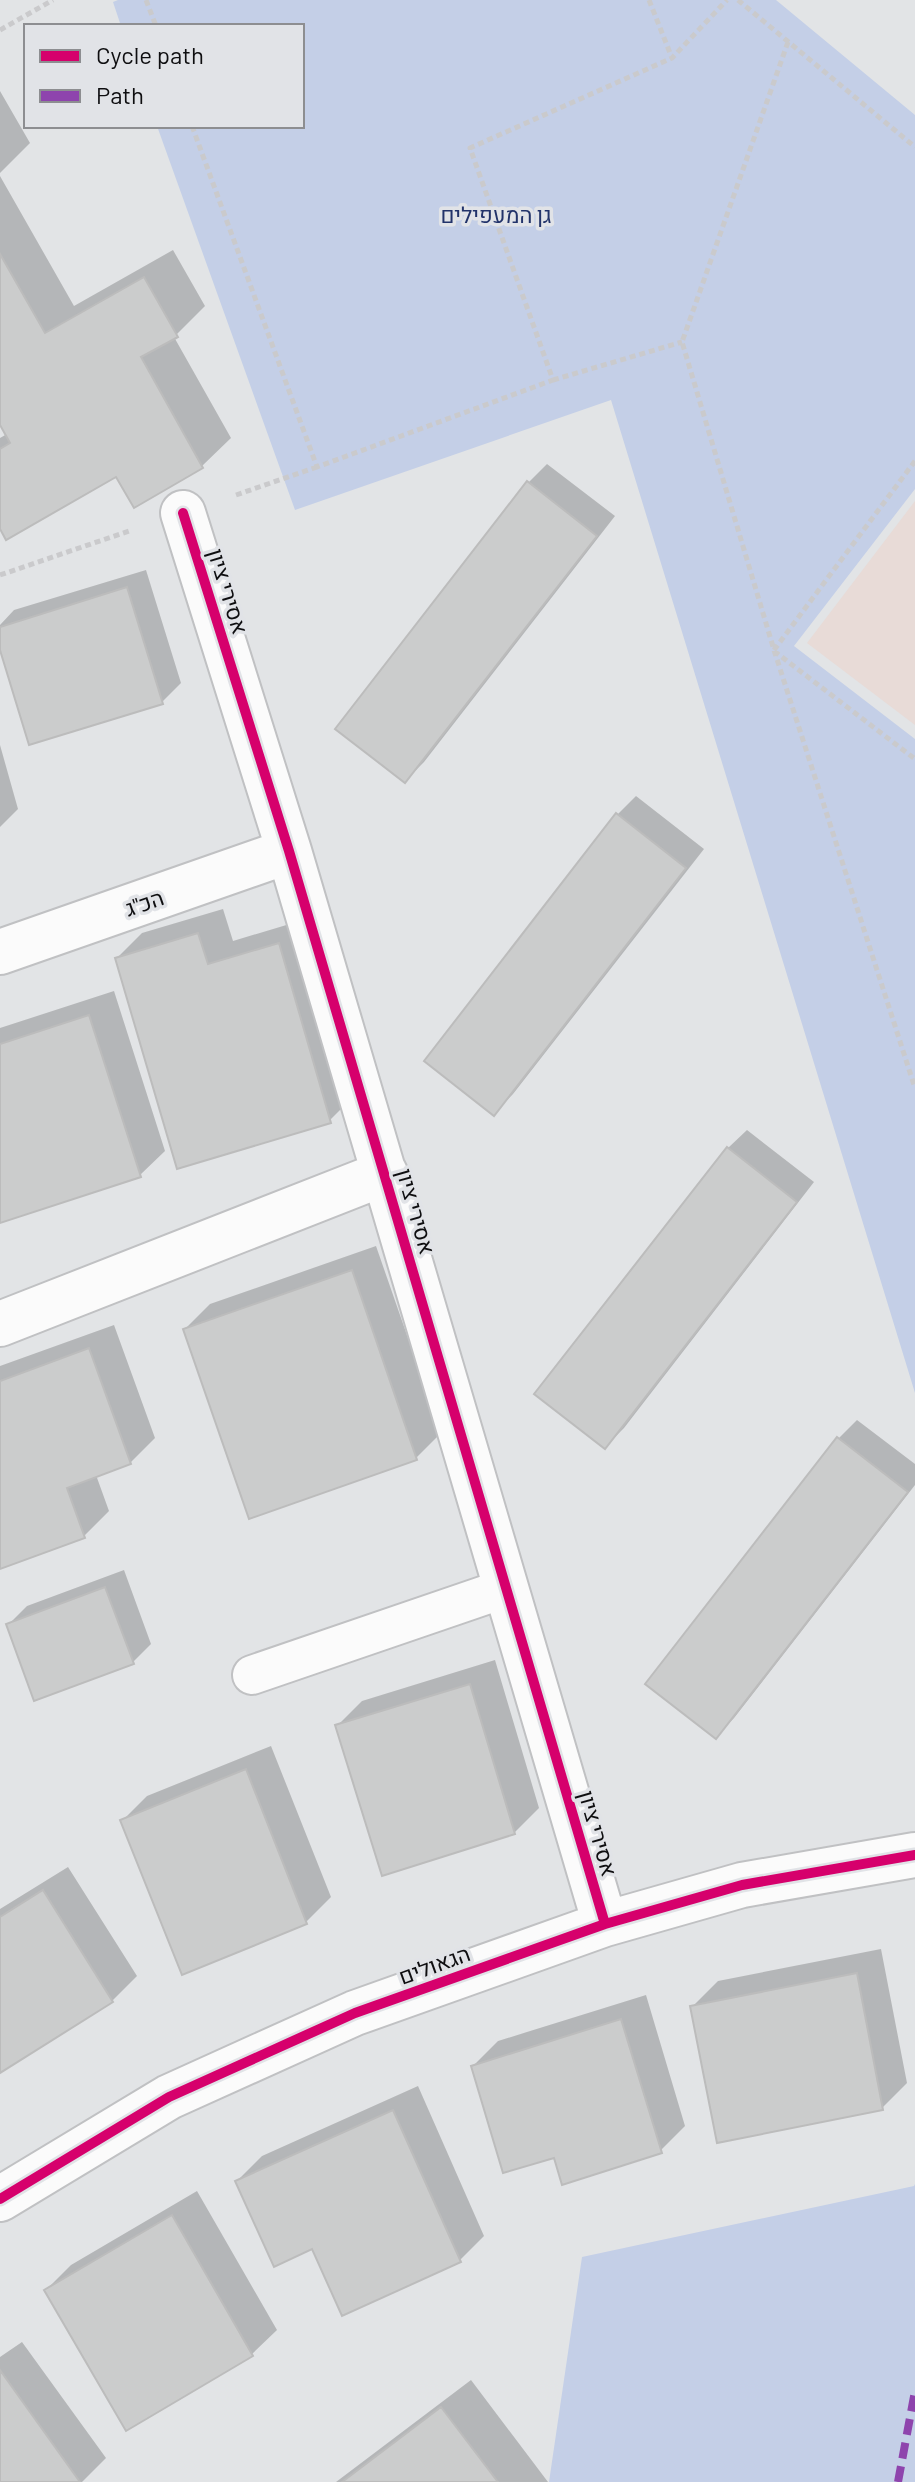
<svg xmlns="http://www.w3.org/2000/svg" width="915" height="2482" viewBox="0 0 915 2482" font-family="Barlow,Heebo,sans-serif">
<style>
.education{fill:#e8dbd7}
.green{fill:#c4cfe7}
.shadow{fill:#0003}
.building{fill:#cbcccc;stroke:#bcbcbc;stroke-width:2}
.lines{fill:none;stroke-linecap:round;stroke-linejoin:round}
.lane-casing{stroke:#c0c1c3;stroke-width:42}
.street-casing{stroke:#c0c1c3;stroke-width:48}
.path{stroke:#cacacc;stroke-width:5;stroke-dasharray:6 4;stroke-linecap:butt}
.lane{stroke:#fbfbfb;stroke-width:38}
.street{stroke:#fbfbfb;stroke-width:44}
.quiet{stroke:#8e44ad;stroke-width:8;stroke-dasharray:16 8;stroke-linecap:butt}
.cycleway-casing{stroke:#e1e3e7;stroke-width:15}
.cycleway{stroke:#d6006c;stroke-width:10}
.labels{text-anchor:middle;dominant-baseline:central;stroke-width:7;stroke-linejoin:round;paint-order:stroke}
.park-label{font-size:22px;fill:#22336a;stroke:#e1e3e7}
.street-label{font-size:22px;fill:#0e0e10;stroke:#e1e3e7}
</style>
<rect width="100%" height="100%" fill="#e2e4e6"/>
<!-- education -->
<path class="education" d="M 915,501 L 915,725 L 807,643 Z"/>
<!-- green -->
<path class="green" d="M 118,0 L 776,0 L 915,115 L 915,489 L 794,646 L 915,739 L 915,1393 L 611,400 L 295,510 L 157,126 L 302,126 L 302,26 L 121,26 L 113,2 Z
M 915,2184 L 915,2482 L 549,2482 L 582,2257 L 914,2186 Z"/>
<!-- shadow -->
<path class="shadow" d="M 0,91 L 30,143 L 0,173 Z
M 0,176 L 74,306 L 173,250 L 205,306 L 174,337 L 231,438 L 202,466 L 134,505 L 117,474 L 0,525 L 0,438 L 7,434 L 0,421 Z
M 547,464 L 615,516 L 424,762 L 405,781 L 528,483 Z
M 146,570 L 181,683 L 162,702 L 0,643 L 0,625 L 14,610 Z
M 0,745 L 18,809 L 0,827 Z
M 636,796 L 704,849 L 513,1094 L 494,1113 L 617,815 Z
M 223,909 L 233,941 L 303,920 L 354,1096 L 329,1121 L 117,958 L 142,933 Z
M 114,991 L 165,1151 L 140,1175 L 0,1221 L 0,1028 Z
M 747,1130 L 814,1182 L 624,1428 L 605,1447 L 728,1148 Z
M 376,1246 L 441,1433 L 416,1458 L 185,1329 L 210,1304 Z
M 114,1325 L 155,1438 L 130,1463 L 96,1475 L 109,1511 L 84,1536 L 0,1564 L 0,1366 Z
M 857,1420 L 915,1464 L 915,1485 L 734,1718 L 716,1736 L 648,1684 L 839,1438 Z
M 124,1570 L 151,1644 L 132,1663 L 8,1625 L 27,1606 Z
M 495,1660 L 539,1808 L 514,1833 L 337,1726 L 362,1701 Z
M 271,1746 L 331,1897 L 306,1922 L 122,1821 L 147,1796 Z
M 68,1867 L 137,1976 L 112,2001 L 0,2071 L 0,1909 Z
M 881,1949 L 907,2083 L 882,2108 L 693,2006 L 718,1981 Z
M 646,1995 L 685,2126 L 660,2151 L 555,2155 L 473,2066 L 498,2041 Z
M 418,2086 L 484,2236 L 459,2261 L 313,2247 L 237,2181 L 262,2156 Z
M 197,2191 L 277,2330 L 252,2354 L 46,2290 L 71,2265 Z
M 22,2342 L 106,2458 L 82,2482 L 0,2482 L 0,2357 Z
M 471,2380 L 548,2482 L 336,2482 Z"/>
<!-- building -->
<path class="building" d="M 0,254 L 45,333 L 144,277 L 178,337 L 141,357 L 203,468 L 134,508 L 116,477 L 6,540 L 0,529 L 0,449 L 10,443 L 0,425 Z
M 527,481 L 597,536 L 405,783 L 335,729 Z
M 127,587 L 163,704 L 29,745 L 0,650 L 0,627 Z
M 616,813 L 686,868 L 494,1116 L 424,1061 Z
M 198,933 L 208,964 L 279,943 L 331,1123 L 177,1169 L 115,958 Z
M 89,1015 L 141,1177 L 0,1223 L 0,1044 Z
M 727,1147 L 797,1202 L 605,1449 L 534,1394 Z
M 352,1270 L 417,1460 L 249,1519 L 183,1329 Z
M 89,1348 L 131,1464 L 67,1488 L 85,1538 L 0,1569 L 0,1381 Z
M 837,1437 L 908,1492 L 716,1739 L 645,1684 Z
M 105,1587 L 134,1664 L 34,1701 L 6,1624 Z
M 470,1684 L 515,1834 L 382,1876 L 335,1725 Z
M 246,1769 L 307,1924 L 182,1975 L 120,1820 Z
M 43,1890 L 113,2002 L 0,2073 L 0,1917 Z
M 857,1973 L 883,2110 L 717,2143 L 690,2006 Z
M 621,2019 L 662,2153 L 562,2185 L 554,2158 L 503,2173 L 471,2066 Z
M 393,2110 L 461,2262 L 342,2316 L 312,2249 L 274,2267 L 235,2181 Z
M 172,2215 L 253,2356 L 126,2431 L 44,2290 Z
M 0,2370 L 80,2482 L 0,2482 Z
M 441,2407 L 498,2482 L 342,2482 Z"/>
<g class="lines">
<defs>
<path id="lane" d="M 252,1675 L 506,1588"/>
<path id="street" d="M 183,513 L 289,851 L 605,1924
M 0,952 L 289,851
M 0,1324 L 385,1173
M 0,2199 L 169,2097 L 355,2013 L 605,1924 L 742,1885 L 915,1855"/>
</defs>
<!-- lane casing -->
<use href="#lane" class="lane-casing"/>
<!-- street casing -->
<use href="#street" class="street-casing"/>
<!-- path -->
<path class="path" d="M 146,0 L 156,26
M 649,0 L 672,58
M 738,0 L 915,147
M 0,30 L 53,0
M 788,42 L 682,342 L 774,650 L 915,1088
M 192,126 L 317,467 L 553,380 L 470,148 L 672,58 L 727,0
M 553,380 L 682,342
M 236,495 L 317,467
M 0,575 L 132,530
M 774,650 L 915,461
M 774,651 L 915,759"/>
<!-- lane -->
<use href="#lane" class="lane"/>
<!-- street -->
<use href="#street" class="street"/>
<!-- quiet -->
<path class="quiet" d="M 898,2482 L 915,2391"/>
<defs>
<path id="cycleway" d="M 183,513 L 289,851 L 605,1924
M 0,2199 L 169,2097 L 355,2013 L 605,1924 L 742,1885 L 915,1855"/>
</defs>
<!-- cycleway casing -->
<use href="#cycleway" class="cycleway-casing"/>
<!-- cycleway -->
<use href="#cycleway" class="cycleway"/>
</g>
<g class="labels">
<!-- park labels -->
<g class="park-label">
<text x="496" y="214">גן המעפילים</text>
</g>
<!-- street labels -->
<g class="street-label">
<text transform="translate(229 591) rotate(73)">אסירי ציון</text>
<text transform="translate(144 902) rotate(-19)">הכ"ג</text>
<text transform="translate(417 1211) rotate(74)">אסירי ציון</text>
<text transform="translate(599 1833) rotate(74)">אסירי ציון</text>
<text transform="translate(434 1964) rotate(-20)">הגאולים</text>
</g>
</g>
<!-- legend -->
<rect x="24" y="24" width="280" height="104" fill="#e1e3e7" stroke="#8d8e91" stroke-width="2"/>
<rect x="40" y="50" width="40" height="12" fill="#d6006c" stroke="#8d8e91" stroke-width="2"/>
<text x="96" y="64" font-size="24" fill="#0e0e10">Cycle path</text>
<rect x="40" y="90" width="40" height="12" fill="#8e44ad" stroke="#8d8e91" stroke-width="2"/>
<text x="96" y="104" font-size="24" fill="#0e0e10">Path</text>
</svg>
